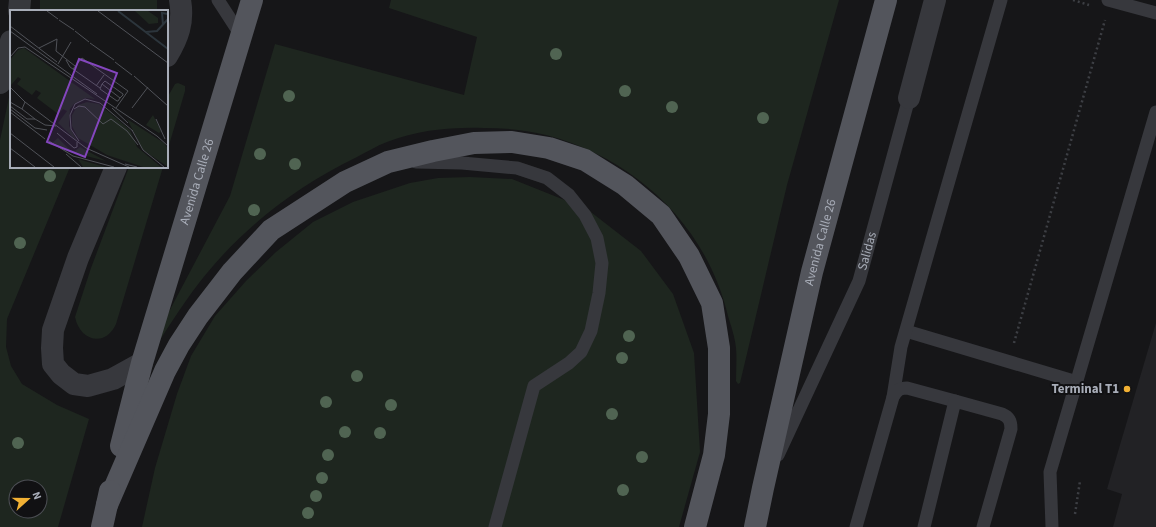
<svg xmlns="http://www.w3.org/2000/svg" width="1156" height="527" viewBox="0 0 1156 527" font-family="'Source Sans 3',sans-serif">
<style>
.built{fill:#222225}
.green{fill:#1e261f;fill-rule:evenodd}
.lines{fill:none;stroke-linecap:round;stroke-linejoin:round}
.path{stroke:#3d3f44;stroke-width:2.5;stroke-dasharray:2 3;stroke-linecap:butt}
.lane{stroke:#37383d;stroke-width:13}
.street{stroke:#37383d;stroke-width:22}
.primary{stroke:#53555c;stroke-width:22}
.tree{fill:#506452}
.poi-dot{fill:#f2b134;stroke:#111113;stroke-width:1.5}
.labels{text-anchor:middle;dominant-baseline:central;stroke-width:4;stroke-linejoin:round;paint-order:stroke}
.street-label{font-size:13px;fill:#a8adb8;stroke:#111113}
.poi-label{font-size:13px;font-weight:bold;fill:#a8adb8;stroke:#111113;text-anchor:end}
.inset-river{fill:none;stroke:#2c353c;stroke-width:2}
.inset-road{fill:none;stroke:#505258;stroke-width:1}
.view{fill:#8446be;fill-opacity:0.15;stroke:#8446be;stroke-width:2}
.inset-edge{fill:none;stroke:#a8adb8;stroke-width:2}
</style>
<rect width="100%" height="100%" fill="#161618"/>
<!-- built -->
<path class="built" d="M 1156,323 L 1156,527 L 1113,527 L 1122,494 L 1107,489 Z"/>
<!-- green -->
<path class="green" d="M 40,0 L 157,0 L 157,11 L 40,11 Z
M 391,0 L 839,0 L 787,185 L 740,383 L 738,384 L 736,381 C 736,370 737,359 736,348 C 735,337 731,326 728,316 C 707,226 635,158 546,135 C 526,130 505,128 484,128 C 450,127 419,130 387,142 C 376,146 367,152 357,157 C 295,187 241,229 199,283 C 181,306 165,333 148,358 L 163,323 L 230,196 L 275,44 L 464,95 L 477,37 L 389,8 Z
M 178,83 L 185,86 L 185,91 L 167,152 L 167,98 L 175,84 Z
M 11,88 L 11,167 L 70,167 L 7,319 L 6,347 L 11,366 L 22,384 L 57,405 L 89,419 L 58,527 L 0,527 L 0,140 ZM 16,487 L 40,487 L 40,511 L 16,511 Z
M 129,167 L 163,167 L 116,324 C 106,347 80,342 75,317 L 91,268 Z
M 470,177 L 512,179 L 587,209 L 641,251 L 673,294 L 694,353 L 700,452 L 679,527 L 142,527 L 155,468 L 177,394 L 191,356 L 215,316 L 246,281 L 276,252 L 313,222 L 353,202 L 410,183 L 438,178 Z"/>
<g class="lines">
<!-- path -->
<path class="path" d="M 1073,0 L 1089,5
M 1014,343 L 1105,20
M 1075,514 L 1080,481"/>
<!-- lane -->
<g class="lane">
<path d="M 218,0 L 242,37"/>
<path d="M 1108,0 L 1156,13"/>
<path d="M 416,162 L 462,163 L 517,168 L 547,178 L 569,195 L 585,215 L 597,238 L 602,263 L 599,293 L 591,331 L 581,352 L 569,363 L 534,386 L 495,527"/>
<path d="M 906,331 L 1077,382"/>
<path d="M 893,397 L 901,347 L 1001,0"/>
<path id="s1" d="M 778,455 L 859,281 L 909,98"/>
<path d="M 856,527 L 893,397 C 897,390 900,388 907,388 L 955,401"/>
<path d="M 924,527 L 955,401 L 1002,414 C 1009,417 1011,421 1011,429 L 983,527"/>
<path d="M 1052,527 L 1050,472 L 1156,112"/>
</g>
<!-- street -->
<path class="street" d="M 19,11 L 20,0
M 167,56 C 178,38 184,22 180,0
M 0,83 L 11,41
M 909,98 L 935,0
M 116,167 L 78,258 L 53,330 L 52,348 L 53,364 L 61,374 L 74,384 L 88,386 L 113,379 L 142,363"/>
<!-- primary -->
<g class="primary">
<path id="s2" d="M 121,446 L 142,363 L 252,0"/>
<path d="M 107,505 L 165,371 L 179,345 L 198,316 L 232,272 L 271,230 L 345,182 L 388,162 L 433,151 L 474,143 L 512,142 L 549,148 L 585,160 L 625,185 L 661,215 L 689,256 L 712,303 L 719,348 L 719,414 L 714,455 L 695,527"/>
<path d="M 102,527 L 110,491"/>
<path id="s3" d="M 755,527 L 763,488 L 812,272 L 886,0"/>
</g>
</g>
<!-- trees -->
<g class="tree">
<circle cx="556" cy="54" r="6"/>
<circle cx="625" cy="91" r="6"/>
<circle cx="289" cy="96" r="6"/>
<circle cx="672" cy="107" r="6"/>
<circle cx="763" cy="118" r="6"/>
<circle cx="260" cy="154" r="6"/>
<circle cx="295" cy="164" r="6"/>
<circle cx="50" cy="176" r="6"/>
<circle cx="254" cy="210" r="6"/>
<circle cx="20" cy="243" r="6"/>
<circle cx="629" cy="336" r="6"/>
<circle cx="622" cy="358" r="6"/>
<circle cx="357" cy="376" r="6"/>
<circle cx="326" cy="402" r="6"/>
<circle cx="391" cy="405" r="6"/>
<circle cx="612" cy="414" r="6"/>
<circle cx="345" cy="432" r="6"/>
<circle cx="380" cy="433" r="6"/>
<circle cx="18" cy="443" r="6"/>
<circle cx="328" cy="455" r="6"/>
<circle cx="642" cy="457" r="6"/>
<circle cx="322" cy="478" r="6"/>
<circle cx="623" cy="490" r="6"/>
<circle cx="316" cy="496" r="6"/>
<circle cx="308" cy="513" r="6"/>
</g>
<!-- markers -->
<circle class="poi-dot" cx="1127" cy="389" r="4"/>
<g class="labels">
<!-- street labels -->
<g class="street-label">
<text stroke="none"><textPath href="#s2" startOffset="275">Avenida Calle 26</textPath></text>
<text stroke="none"><textPath href="#s3" startOffset="292">Avenida Calle 26</textPath></text>
<text stroke="none"><textPath href="#s1" startOffset="223">Salidas</textPath></text>
</g>
<!-- poi labels -->
<g class="poi-label">
<text x="1119" y="389">Terminal T1</text>
</g>
</g>
<!-- overview -->
<g transform="translate(10 10)">
<rect width="158" height="158" fill="#161618"/>
<path d="M 125,1 L 138,1 L 148,8 L 148,13 L 139,14 ZM 14,38 L 85,89 L 75,88 L 64,94 L 60,99 L 59,116 L 67,131 L 48,113 L 57,101 L 53,99 L 48,104 L 27,88 L 31,83 L 26,80 L 22,85 L 7,74 L 11,69 L 8,67 L 1,75 L 0,74 L 0,50 L 8,40 ZM 77,92 L 89,94 L 120,120 L 127,137 L 151,157 L 133,157 L 97,145 L 68,128 L 62,116 L 62,105 L 68,95 ZM 143,105 L 151,121 L 149,123 L 136,115 ZM 117,109 L 154,133 L 158,139 L 158,157 L 133,140 ZM 48,128 L 60,140 L 65,141 L 70,137 L 96,151 L 56,141 L 42,133 ZM 68,149 L 95,157 L 73,157 Z" fill="#1e261f"/>
<path class="inset-river" d="M 108,1 L 158,39M 153,15 L 152,3 L 158,4M 136,22 L 147,21 L 158,9"/>
<path class="inset-road" d="M 37,1 L 48,9M 88,1 L 158,53M 49,10 L 64,20M 0,16 L 47,52M 0,21 L 87,84M 65,21 L 79,32M 80,33 L 104,50M 29,38 L 47,29 L 46,41 L 65,56M 0,47 L 8,38 L 15,37 L 147,126 L 158,136M 56,50 L 60,57 L 90,78M 105,52 L 122,65M 48,54 L 61,32M 63,59 L 72,48 L 118,81 L 106,98M 124,66 L 158,96M 92,74 L 90,79 L 107,91 L 108,91 L 110,88 L 113,85 L 113,84 L 95,71 L 92,74 L 110,88M 86,76 L 94,65M 0,77 L 15,92 L 76,138 L 119,157M 0,92 L 12,99M 15,92 L 12,99 L 25,109 L 35,115 L 46,116M 0,96 L 17,109 L 25,109M 102,98 L 118,113M 122,98 L 138,77M 0,99 L 25,118 L 37,120M 64,99 L 69,96 L 75,97 L 93,114 L 101,109 L 117,121 L 128,135M 0,102 L 35,129M 146,109 L 155,129M 122,120 L 133,140 L 154,157M 0,123 L 44,157M 47,123 L 64,138 L 67,137 L 67,132M 39,131 L 63,146 L 104,157M 69,131 L 61,119 L 60,105 L 65,94 L 75,89 L 90,93 L 123,121M 0,138 L 25,157M 56,144 L 71,157M 115,154 L 127,157"/>
<path class="view" d="M 69,49 L 107,63 L 75,147 L 37,132 Z"/>
<rect width="158" height="158" class="inset-edge"/>
</g>
<!-- north arrow -->
<g transform="translate(28 499) rotate(69)"><circle r="19" fill="#111113" stroke="#4d4f55"/>
<path d="M0-3L7 15L0 10L-7 15Z" fill="#f2b134"/>
<text y="-6" font-size="11" font-weight="bold" text-anchor="middle" fill="#a8adb8">N</text>
</g>
</svg>
